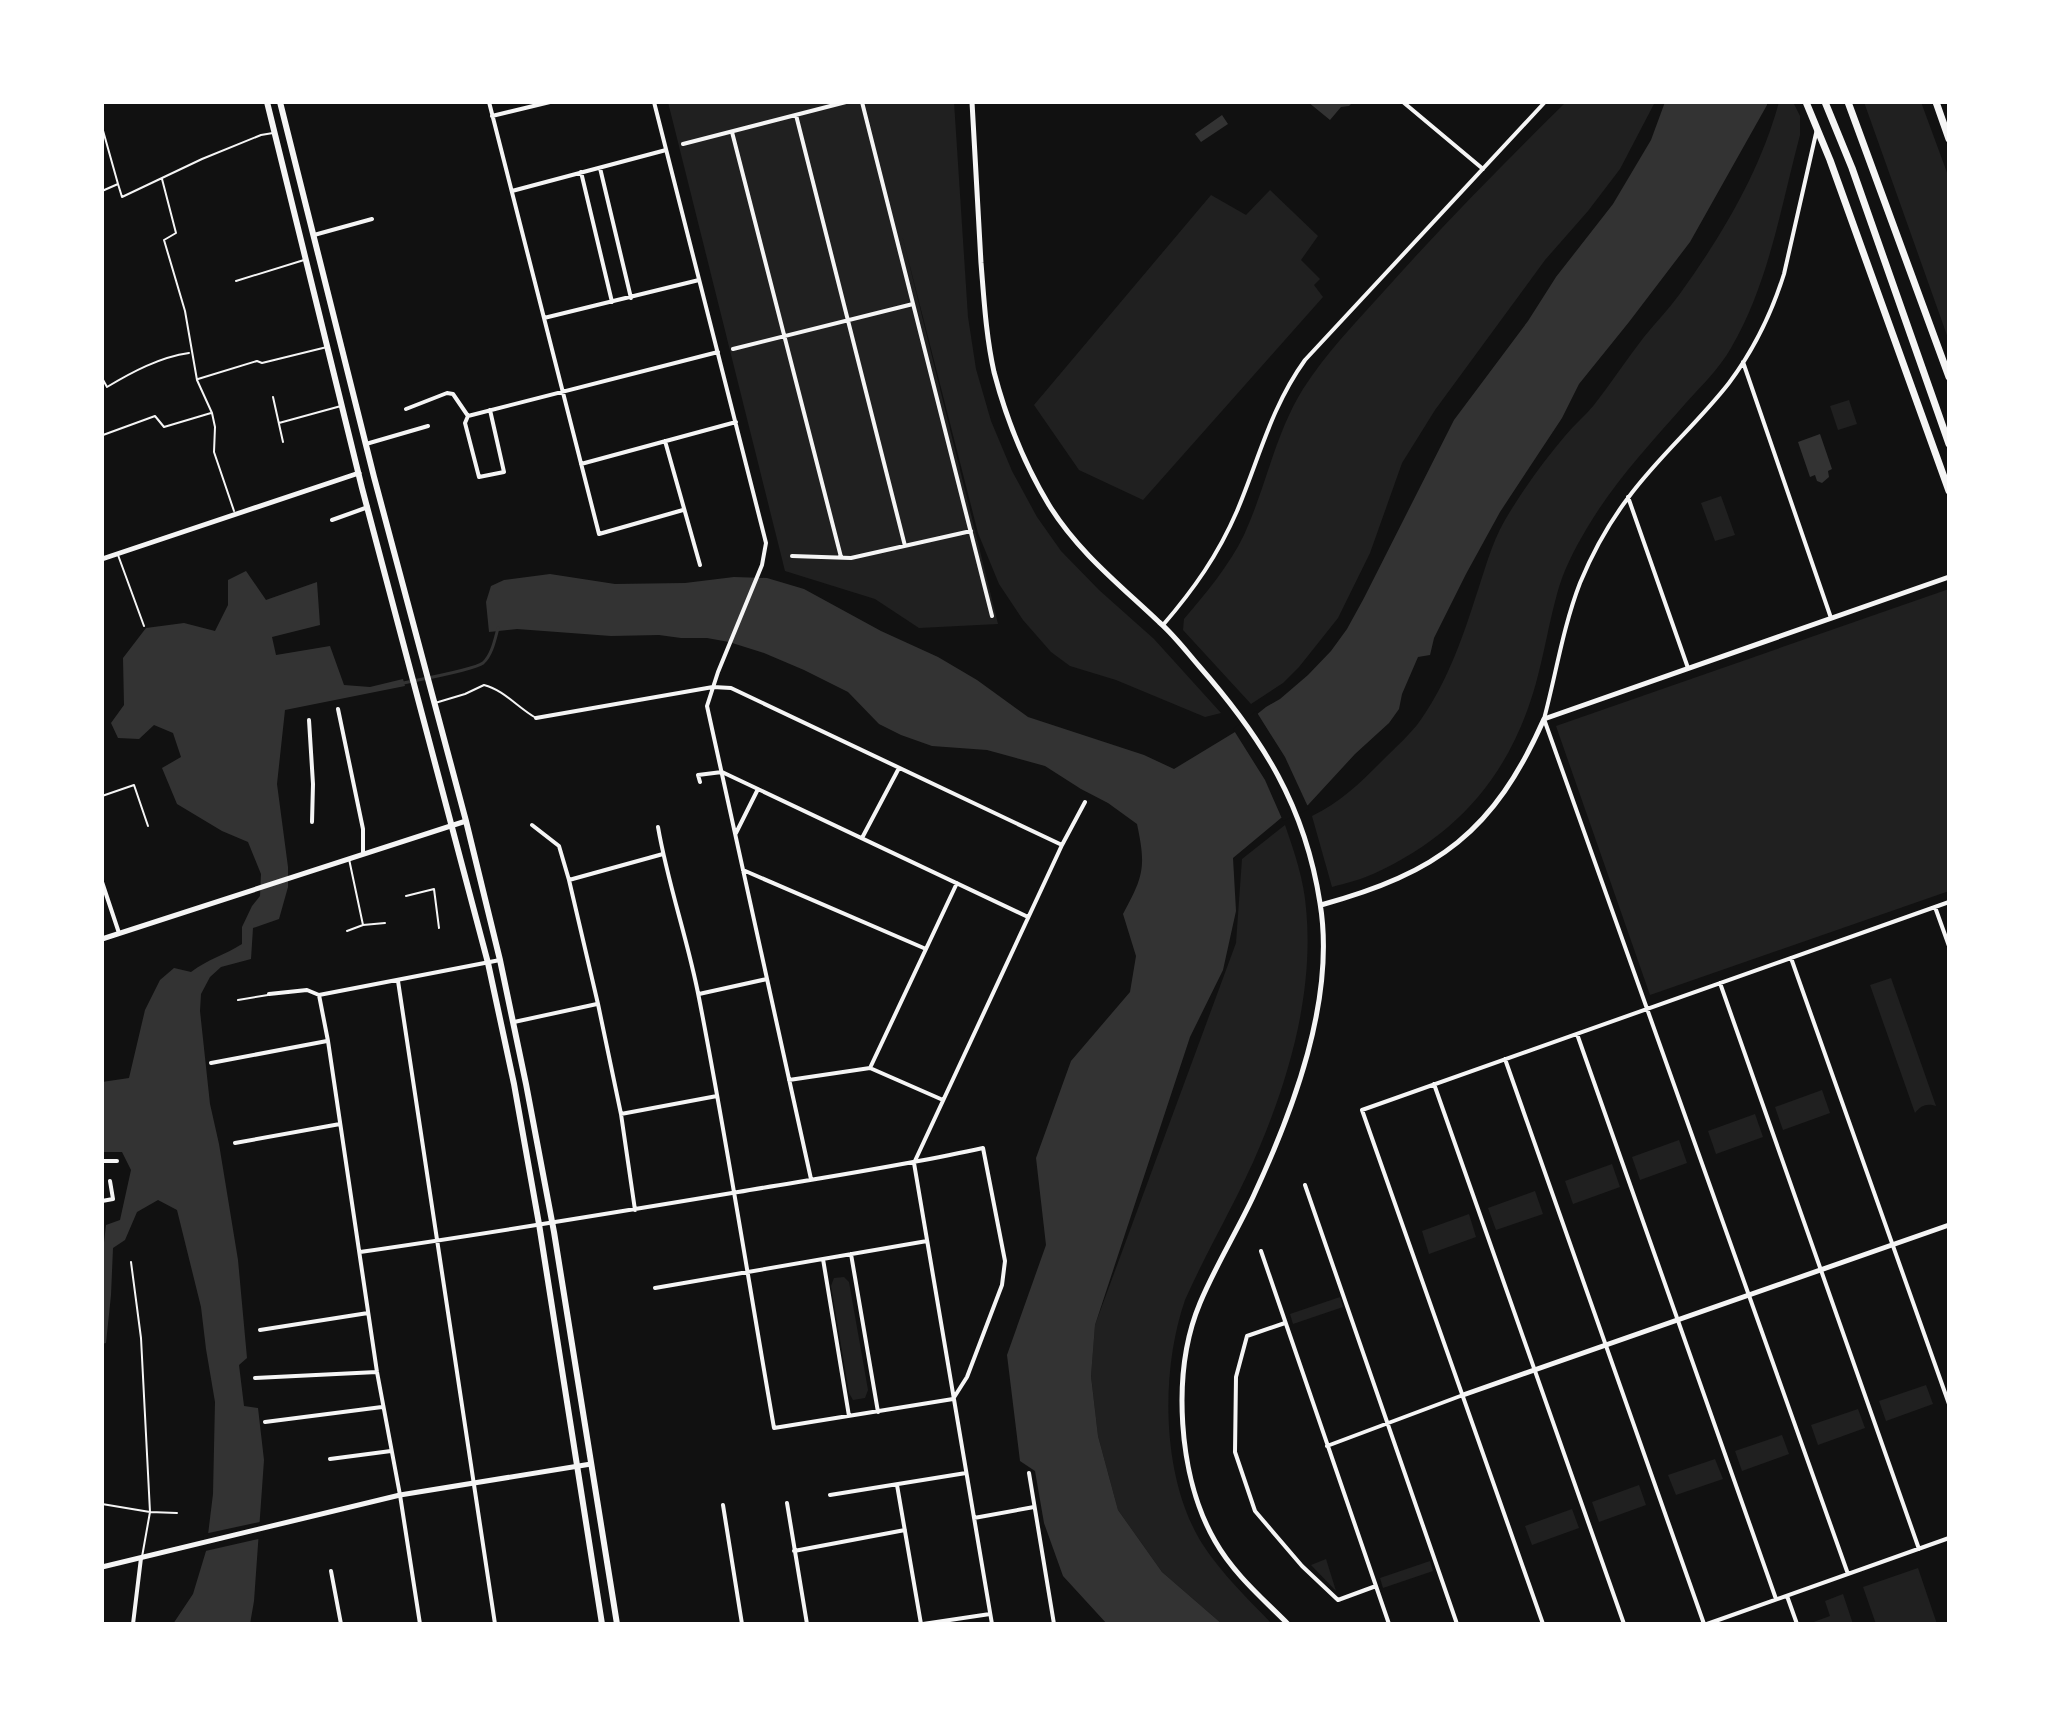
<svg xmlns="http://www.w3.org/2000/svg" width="2051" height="1726" viewBox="0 0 2051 1726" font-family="'DejaVu Sans',sans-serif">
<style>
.green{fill:#202020}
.water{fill:#333}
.pier{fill:#111}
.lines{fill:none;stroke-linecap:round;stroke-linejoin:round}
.stream{stroke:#333;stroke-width:3}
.service{stroke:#f5f5f5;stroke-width:2}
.minor{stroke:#f5f5f5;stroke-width:4}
.tertiary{stroke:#f5f5f5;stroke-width:5}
.secondary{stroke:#f5f5f5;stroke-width:6}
.primary{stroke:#f5f5f5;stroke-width:7}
.trunk{stroke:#f5f5f5;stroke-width:7}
</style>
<rect width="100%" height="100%" fill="#111"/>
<!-- green -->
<path class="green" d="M 668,102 L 954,102 L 968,317 L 976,369 L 991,421 L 1012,471 L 1037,517 L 1061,551 L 1099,590 L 1154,639 L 1221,713 L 1205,717 L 1116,680 L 1070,666 L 1051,652 L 1023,620 L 999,584 L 978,533 L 902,235 L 998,624 L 919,628 L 875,599 L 785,571 Z
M 1566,102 L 1655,102 L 1620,169 L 1588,211 L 1545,260 L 1435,410 L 1402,463 L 1370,553 L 1338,618 L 1299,667 L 1283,683 L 1251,704 L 1183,630 L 1184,619 C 1206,593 1229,566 1244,535 C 1266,487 1275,434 1303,389 C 1326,353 1356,322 1385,290 C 1443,225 1504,163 1566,102 Z
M 1779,102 L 1793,102 L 1800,116 L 1800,135 C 1781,206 1769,283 1731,348 C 1719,369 1701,386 1685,404 C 1650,444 1614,482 1587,528 C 1575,548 1563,571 1557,594 C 1549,623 1544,654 1536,683 C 1511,773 1459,835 1373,874 C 1360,880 1346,883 1332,887 L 1312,816 C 1342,802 1364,779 1387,756 C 1397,746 1408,736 1417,725 C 1444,689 1461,643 1475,599 C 1484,573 1491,544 1505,520 C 1522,491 1543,462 1565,436 C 1574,425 1585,416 1594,405 C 1611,383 1627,359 1644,337 C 1655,323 1668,310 1679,295 C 1721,237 1760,172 1779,102 Z
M 1864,102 L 1921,102 L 1949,178 L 1949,341 Z
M 1270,190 L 1318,236 L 1301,260 L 1320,279 L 1314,285 L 1323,297 L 1143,500 L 1079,470 L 1034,405 L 1211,195 L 1246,215 Z
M 1849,400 L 1857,424 L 1838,430 L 1830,406 Z
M 1721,496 L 1735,535 L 1715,541 L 1701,503 Z
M 1949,589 L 1949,891 L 1650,995 L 1556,726 Z
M 1285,825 C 1294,851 1304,880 1306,908 C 1314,989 1291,1072 1260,1146 C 1238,1199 1208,1248 1185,1300 C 1160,1372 1161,1479 1203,1545 C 1222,1574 1248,1599 1272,1624 L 1222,1624 L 1162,1572 L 1118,1510 L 1098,1436 L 1091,1376 L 1095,1325 L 1236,943 L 1242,859 Z
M 1891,978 L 1936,1106 C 1927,1103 1921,1105 1915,1113 L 1870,985 Z
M 1822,1090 L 1830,1113 L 1783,1130 L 1775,1107 Z
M 1755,1114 L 1763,1137 L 1716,1154 L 1708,1131 Z
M 1679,1140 L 1687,1163 L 1640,1180 L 1632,1157 Z
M 1612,1164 L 1620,1187 L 1573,1204 L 1565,1181 Z
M 1535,1191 L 1543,1214 L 1496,1230 L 1488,1208 Z
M 1469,1214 L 1476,1237 L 1429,1254 L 1422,1231 Z
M 844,1277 L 849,1282 L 868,1390 L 865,1398 L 853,1400 L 849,1393 L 831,1286 L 834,1278 Z
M 1340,1297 L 1343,1307 L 1293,1324 L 1290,1314 Z
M 1926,1385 L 1933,1404 L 1886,1421 L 1879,1401 Z
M 1858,1409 L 1865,1428 L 1818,1445 L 1811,1425 Z
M 1782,1435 L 1789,1454 L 1742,1471 L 1735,1451 Z
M 1715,1459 L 1723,1479 L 1676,1495 L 1668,1475 Z
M 1639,1485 L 1646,1505 L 1599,1522 L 1592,1502 Z
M 1572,1509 L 1579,1528 L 1532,1545 L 1525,1526 Z
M 1326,1559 L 1336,1591 L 1311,1565 Z
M 1430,1561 L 1433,1571 L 1383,1588 L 1380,1578 Z
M 1918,1568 L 1937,1624 L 1876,1624 L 1863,1587 Z
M 1843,1594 L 1853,1624 L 1808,1624 L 1830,1616 L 1825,1601 Z"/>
<!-- water -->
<path class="water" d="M 1308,102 L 1353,102 L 1349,106 L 1341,107 L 1330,120 Z
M 1665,102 L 1767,102 L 1767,105 L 1690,242 L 1629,322 L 1579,384 L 1562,418 L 1500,512 L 1466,574 L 1434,638 L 1430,655 L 1418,657 L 1402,694 L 1399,709 L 1389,723 L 1355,754 L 1308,805 L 1281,818 L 1233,858 L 1236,911 L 1223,970 L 1190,1037 L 1095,1325 L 1091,1376 L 1098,1436 L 1118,1510 L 1162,1572 L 1222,1624 L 1107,1624 L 1063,1576 L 1044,1523 L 1035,1471 L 1020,1461 L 1007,1355 L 1046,1245 L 1036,1158 L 1071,1061 L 1130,992 L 1136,956 L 1123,914 C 1144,876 1146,866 1137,824 L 1108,803 L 1081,789 L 1045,766 L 987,750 L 932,746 L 901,735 L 879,724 L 848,692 L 804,670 L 764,653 L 729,642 L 707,638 L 681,638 L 659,635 L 611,636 L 517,629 L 489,632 L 486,602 L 491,586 L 504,580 L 550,574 L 615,584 L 685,583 L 734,577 L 767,578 L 804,589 L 881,631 L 938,657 L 977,680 L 1028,717 L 1144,755 L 1174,769 L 1235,732 L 1266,707 L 1280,699 L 1308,675 L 1331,651 L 1347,629 L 1364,598 L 1454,420 L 1528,321 L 1556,277 L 1613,204 L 1651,140 Z
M 1222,115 L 1228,124 L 1201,142 L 1195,134 Z
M 1820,434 L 1832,469 L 1828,471 L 1829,477 L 1822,483 L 1817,481 L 1815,475 L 1810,477 L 1798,442 Z
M 246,571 L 266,600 L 317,582 L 320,625 L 272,637 L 276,655 L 330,646 L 344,685 L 370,687 L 403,679 L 405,686 L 285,710 L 277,784 L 288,867 L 288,887 L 279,919 L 253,928 L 251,959 L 221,967 L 210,977 L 201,994 L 200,1011 L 210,1104 L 219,1144 L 238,1260 L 247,1358 L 239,1365 L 244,1406 L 258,1408 L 264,1460 L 254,1601 L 250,1624 L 173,1624 L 193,1594 L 206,1551 L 213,1494 L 215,1402 L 206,1349 L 201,1307 L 177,1210 L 158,1200 L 137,1212 L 125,1240 L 113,1248 L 111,1295 L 106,1343 L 102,1344 L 102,1260 L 106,1225 L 120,1220 L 131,1170 L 122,1152 L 102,1152 L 102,1082 L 129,1078 L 145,1010 L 160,980 L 174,968 L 191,972 C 208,959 225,955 242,944 L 242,927 L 252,906 L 260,896 L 261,874 L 248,842 L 222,831 L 177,804 L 162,768 L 181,757 L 173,733 L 154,725 L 139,739 L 118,738 L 111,723 L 124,705 L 123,658 L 146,628 L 184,623 L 215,631 L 228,605 L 228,580 Z"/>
<!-- pier -->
<path class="pier" d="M 1256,711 L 1285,757 L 1309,809 L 1283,821 L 1265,780 L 1233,729 Z
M 264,1521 L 263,1538 L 201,1552 L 204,1534 Z"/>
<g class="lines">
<!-- stream -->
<path class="stream" d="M 403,683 C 417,680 474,670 483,663 C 492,655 495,639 498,628"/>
<!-- service -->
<path class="service" d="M 102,127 L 118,184
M 162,179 L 176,233 L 164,240 L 185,311 L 197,380 L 212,413 L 215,427 L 214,452 L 234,511
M 102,191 L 118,184 L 122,197 L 202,159 L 261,135 L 273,133
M 236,281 L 304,260
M 102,378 L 107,387 C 132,372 160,357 189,353
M 198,379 L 257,361 L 262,363 L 327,347
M 273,397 L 283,442
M 279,423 L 341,406
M 103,435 L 155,416 L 164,427 L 211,413
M 118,555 L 144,626
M 435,703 L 465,694 L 484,685 C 504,690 518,708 536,718
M 102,796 L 134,785 L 148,826
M 349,859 L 363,925
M 406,896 L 434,889 L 439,928
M 347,931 L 363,925 L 385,923
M 238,1000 L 268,995
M 131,1262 L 141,1338 L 150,1512 L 142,1557
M 102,1504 L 150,1512 L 177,1513"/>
<!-- minor -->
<path class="minor" d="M 489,102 L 599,534 L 683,510
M 654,102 L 766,543 L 762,565 L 718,672 L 707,706 L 811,1179
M 862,102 L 992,616
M 1403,102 L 1483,169
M 796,115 L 905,546
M 492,116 L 550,102
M 1817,129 L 1784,274 C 1772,312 1753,351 1729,383 C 1698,423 1658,457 1628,498 C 1609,523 1592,554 1580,583 C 1563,627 1556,674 1544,719 L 1848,1574
M 732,132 L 841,557
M 683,144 L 846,102
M 600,168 L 631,298
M 581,172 L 612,302
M 512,191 L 666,150
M 314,235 L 372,219
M 544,318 L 699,280
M 733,349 L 913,304
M 1743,362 L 1831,618
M 406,409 L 447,393 L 453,394 L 468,416
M 490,410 L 504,472 L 479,477 L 465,423 L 468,416 L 718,352
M 665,441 L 700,565
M 366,444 L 428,426
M 581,464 L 736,422
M 1628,497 L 1688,668
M 332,520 L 368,507
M 792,556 L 851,558 L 971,531
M 1163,625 C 1194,589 1218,555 1237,511 C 1259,459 1271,407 1305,360 L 1545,102
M 338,709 L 363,829 L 363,853
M 536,718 L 713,687 L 731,688 L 1062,845
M 309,720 L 313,784 L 312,822
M 700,782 L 698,775 L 722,772 L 1028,917
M 532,825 L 559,846 L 569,880 L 598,1004 L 621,1114 L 635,1210
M 736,833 L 758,789
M 862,838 L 899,768
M 743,870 L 926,949
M 569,880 L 663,854
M 102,882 L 119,933
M 1935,907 L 1949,946
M 1791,958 L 1949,1404
M 398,981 L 495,1624
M 1720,983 L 1919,1549
M 269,994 L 307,990 L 319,995
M 699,994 L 767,979
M 319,995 L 328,1041 L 377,1372 L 400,1495 L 420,1624
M 319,995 L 500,960
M 514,1022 L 597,1004
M 1577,1034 L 1776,1599
M 1505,1059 L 1704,1624
M 211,1063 L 327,1041
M 870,1068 L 957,883
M 789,1080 L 870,1068 L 943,1100
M 1434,1084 L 1624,1624
M 621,1114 L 717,1096
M 235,1143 L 340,1124
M 102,1161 L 117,1161
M 1305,1185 L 1457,1624
M 102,1201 L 113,1199 L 110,1181
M 1261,1251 L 1389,1624
M 360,1252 C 486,1234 612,1213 738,1192 C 820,1178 902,1166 983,1148 L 1005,1261 L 1002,1285 L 967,1377 L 953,1399 L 774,1428 C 749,1285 727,1141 699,998 C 688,940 668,885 658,827
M 851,1254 L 878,1412
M 823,1259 L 849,1416
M 655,1288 L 927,1241
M 1285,1323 L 1247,1336 L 1236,1377 L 1235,1452 L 1255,1511 L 1302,1566 L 1338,1600 L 1376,1586
M 260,1330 L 368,1313
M 255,1378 L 377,1372
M 265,1422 L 382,1407
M 1327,1446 L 1463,1395
M 330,1459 L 391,1451
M 1029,1473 L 1054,1624
M 897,1485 L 921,1624
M 830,1495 L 966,1473
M 787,1503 L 807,1624
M 723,1505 L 742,1624
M 974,1518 L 1034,1507
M 794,1551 L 905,1530
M 331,1571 L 341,1624
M 1787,1596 L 1797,1624
M 133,1624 L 141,1558
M 923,1624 L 990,1614
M 992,1624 L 914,1163 L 1062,845 L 1085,802
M 1543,1624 L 1362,1110 L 1949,902
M 1707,1624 L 1949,1538"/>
<!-- tertiary -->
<path class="tertiary" d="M 972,102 C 975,156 978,209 981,263 C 984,299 986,336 994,372 C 1006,418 1025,465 1049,505 C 1078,552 1120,585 1159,622 C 1174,635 1186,651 1199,666 C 1263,739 1305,806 1320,903 C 1336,999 1293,1111 1253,1197 C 1236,1233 1215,1267 1200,1303 C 1171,1372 1178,1477 1215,1541 C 1233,1573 1262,1598 1288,1624
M 102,559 L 359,473
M 1321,905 C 1438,873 1494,832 1544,719 L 1949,577
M 102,939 L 466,821
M 1463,1395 L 1949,1225
M 102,1567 L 400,1495 L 591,1464"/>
<!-- secondary -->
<path class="secondary" d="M 267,102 L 362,488 L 488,963 L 514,1084 L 539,1224 L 602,1624
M 280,102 L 374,477 L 466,821 L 500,960 L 526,1084 L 554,1232 L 617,1624"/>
<!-- primary -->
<path class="primary" d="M 1806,102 L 1830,160 L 1949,491"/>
<!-- trunk -->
<path class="trunk" d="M 1825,102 L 1852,168 L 1949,444
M 1848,102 L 1949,377
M 1936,102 L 1949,139"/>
</g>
<!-- border -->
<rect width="2051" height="1726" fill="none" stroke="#ffffff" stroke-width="208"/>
</svg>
